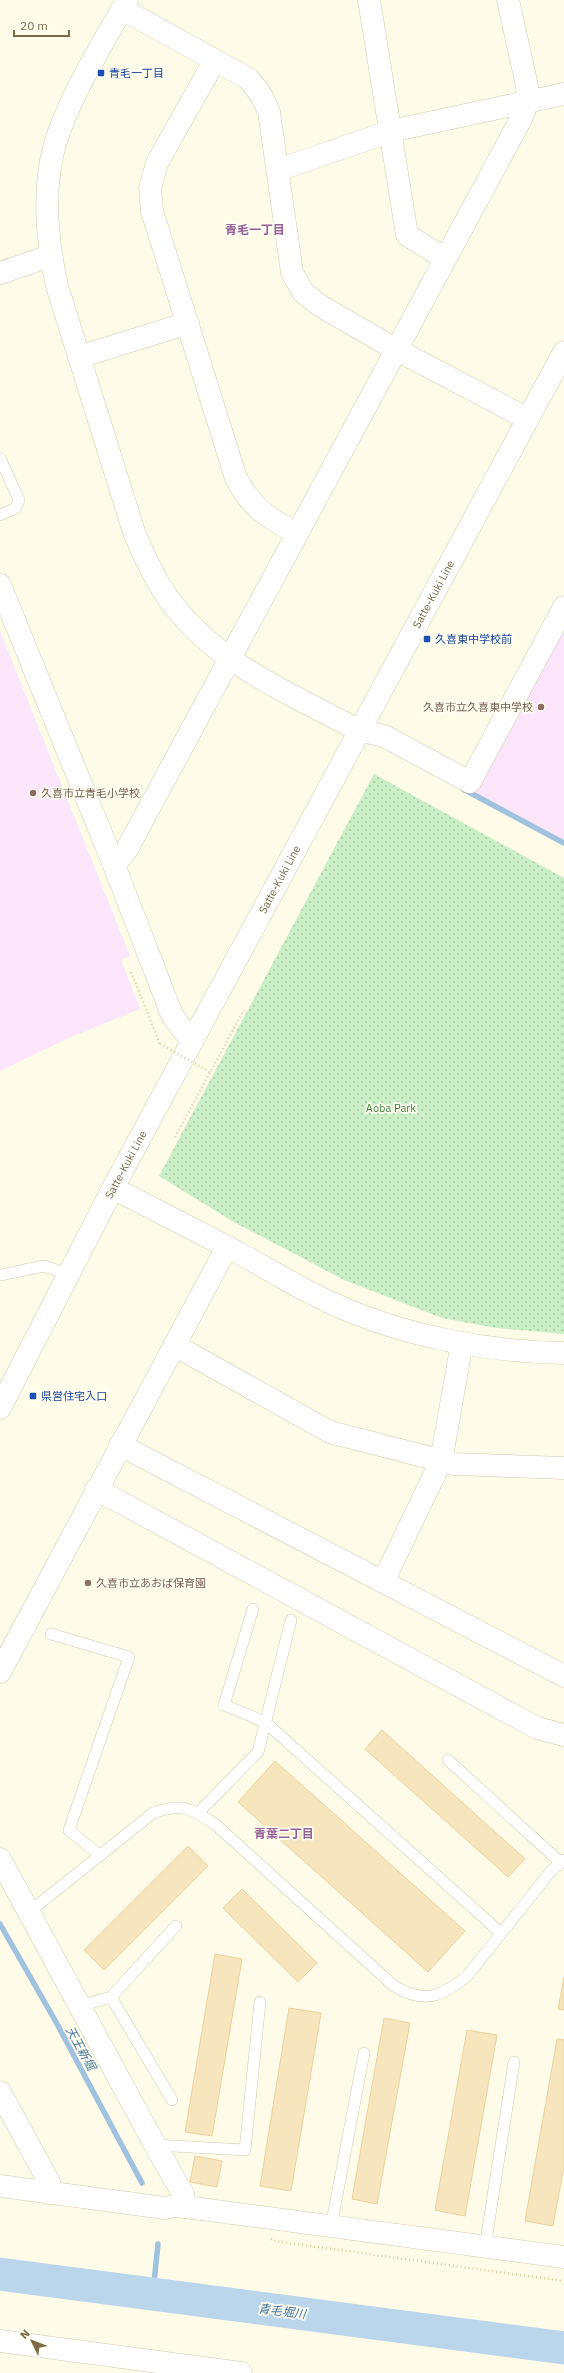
<svg xmlns="http://www.w3.org/2000/svg" width="564" height="2373" viewBox="0 0 564 2373" font-family="'IBM Plex Sans','Noto Sans JP',sans-serif">
<style>
.education{fill:#fae5fb}
.grass{fill:url(#grass-dots)}
.lines{fill:none;stroke-linecap:round;stroke-linejoin:round}
.stream{stroke:#a0c2de;stroke-width:5.5}
.river{stroke:#bbd6eb;stroke-width:33}
.building{fill:#f7e5be;stroke:#ebd19d}
.lane-casing{stroke:#d3c8ad;stroke-width:12}
.street-casing{stroke:#d3c8ad;stroke-width:23}
.secondary-casing{stroke:#d6caaa;stroke-width:23}
.path{stroke:#ddc9a0;stroke-width:2.5;stroke-dasharray:1 3;stroke-linecap:butt}
.lane{stroke:#fff;stroke-width:11}
.street{stroke:#fff;stroke-width:22}
.secondary{stroke:#fff;stroke-width:22}
.path-bridge{stroke:#ddc9a0;stroke-width:2.5;stroke-dasharray:1 3;stroke-linecap:butt}
.transit-dot{fill:#1a4fb4;stroke:#fffef1;stroke-width:1.5}
.education-dot{fill:#8d6e63;stroke:#fffef1;stroke-width:1.5}
.labels{text-anchor:middle;dominant-baseline:central;stroke-width:3.5;stroke-linejoin:round;paint-order:stroke}
.transit-label{font-size:11px;fill:#164399;stroke:#fffef1;text-anchor:start}
.street-label{font-size:11px;fill:#7c6a49;stroke:#fffef1}
.education-label{font-size:11px;fill:#785e54;stroke:#fffef1;text-anchor:start}
.park-label{font-size:11px;fill:#40833f;stroke:#fffef1}
.neighbourhood-label{font-size:12px;font-weight:bold;fill:#956198;stroke:#fffef1}
.water-label{font-size:12px;font-style:italic;fill:#4578a0;stroke:#fffef1}
</style>
<defs>
<pattern id="grass-dots" width="8" height="8" patternUnits="userSpaceOnUse"><rect width="8" height="8" fill="#caeec5"/><path d="M2 2h.1M6 6h.1" fill="none" stroke="#a9c5a2" stroke-width="1.8" stroke-linecap="round"/></pattern>
</defs>
<rect width="100%" height="100%" fill="#fefce9"/>
<!-- education -->
<path class="education" d="M 564,623 L 564,840 L 473,792 Z
M 0,631 L 130,956 L 121,960 L 140,1009 L 73,1036 L 0,1071 Z"/>
<!-- grass -->
<path class="grass" d="M 374,774 L 564,878 L 564,1334 L 496,1328 L 442,1318 L 344,1280 L 232,1221 L 159,1176 Z"/>
<g class="lines">
<!-- stream -->
<path class="stream" d="M 463,789 L 564,843
M 0,1924 L 56,2022 L 142,2183
M 153,2292 L 158,2244"/>
<!-- river -->
<path class="river" d="M 0,2274 L 564,2348"/>
</g>
<!-- building -->
<path class="building" d="M 382,1730 L 525,1859 L 508,1877 L 365,1749 Z
M 275,1761 L 465,1931 L 428,1972 L 238,1802 Z
M 188,1846 L 208,1866 L 104,1970 L 84,1950 Z
M 242,1889 L 317,1963 L 298,1982 L 223,1908 Z
M 215,1954 L 242,1959 L 212,2136 L 185,2132 Z
M 564,1977 L 564,2010 L 558,2009 Z
M 289,2008 L 321,2013 L 291,2191 L 260,2186 Z
M 384,2018 L 410,2023 L 377,2204 L 352,2199 Z
M 467,2030 L 497,2035 L 465,2216 L 435,2210 Z
M 557,2039 L 564,2040 L 564,2166 L 553,2226 L 525,2221 Z
M 195,2156 L 222,2161 L 217,2187 L 190,2182 Z"/>
<g class="lines">
<defs>
<path id="lane" d="M 0,458 L 19,500 L 16,508 L 0,515
M 0,1275 L 44,1266 L 68,1274
M 253,1609 L 224,1705 L 265,1722 L 501,1933
M 51,1634 L 129,1657 L 69,1830 L 100,1856
M 448,1760 L 560,1862
M 198,1813 L 258,1752 L 291,1620
M 29,1912 L 153,1813 C 182,1802 192,1809 216,1825 L 394,1986 C 424,2004 442,1997 467,1976 L 551,1871 L 564,1860
M 111,1997 L 172,2100
M 80,2006 L 111,1997 L 176,1926
M 155,2145 L 245,2150 L 260,2002
M 331,2227 L 364,2053
M 485,2247 L 514,2062"/>
<path id="street" d="M 369,0 L 407,235 L 444,258
M 122,9 L 249,79 L 261,95 L 269,112 L 292,272 L 303,292 L 319,305 L 395,349 L 528,419
M 215,60 L 157,163 L 150,188 L 152,211 L 236,478 C 253,510 267,516 297,534
M 278,170 L 391,131 L 564,94
M 0,273 L 50,256
M 79,357 L 188,323
M 0,585 L 114,865 L 172,1015 L 192,1042
M 358,730 L 384,736 L 470,782 L 564,607
M 114,865 L 126,851 L 522,117 L 528,101 L 527,86 L 508,0
M 174,1345 L 330,1432 L 454,1464 L 564,1468
M 120,1445 L 564,1676
M 96,1489 L 537,1728 L 564,1735
M 383,1582 L 441,1461 L 462,1343
M 0,1672 L 227,1247
M 0,2092 L 49,2182 L 50,2193
M 0,2186 L 165,2208 L 175,2206 L 186,2207
M 0,2341 L 241,2373"/>
<g id="secondary">
<path d="M 127,0 C 101,47 71,93 55,144 C 42,190 47,241 57,286 L 134,532 C 142,551 150,570 161,587 C 204,659 288,692 358,730"/>
<path d="M 113,1188 C 155,1210 197,1231 239,1253 C 268,1269 297,1287 327,1301 C 399,1335 485,1352 564,1353"/>
<path id="s1" d="M 0,1408 L 113,1188 L 564,352"/>
<path d="M 0,1859 L 155,2145 L 183,2194 L 186,2207 L 564,2257"/>
</g>
</defs>
<!-- lane casing -->
<use href="#lane" class="lane-casing"/>
<!-- street casing -->
<use href="#street" class="street-casing"/>
<!-- secondary casing -->
<use href="#secondary" class="secondary-casing"/>
<!-- path -->
<path class="path" d="M 131,972 L 160,1044
M 175,1137 L 244,1010
M 271,2239 L 274,2241 L 564,2281"/>
<!-- lane -->
<use href="#lane" class="lane"/>
<!-- street -->
<use href="#street" class="street"/>
<!-- secondary -->
<use href="#secondary" class="secondary"/>
<!-- path-bridge -->
<path class="path-bridge" d="M 160,1044 L 210,1072"/>
</g>
<!-- markers -->
<g class="transit-dot">
<rect x="97" y="69" width="8" height="8" rx="2"/>
<rect x="423" y="635" width="8" height="8" rx="2"/>
<rect x="29" y="1392" width="8" height="8" rx="2"/>
</g>
<g class="education-dot">
<circle cx="541" cy="707" r="4"/>
<circle cx="33" cy="793" r="4"/>
<circle cx="88" cy="1583" r="4"/>
</g>
<g class="labels">
<!-- transit labels -->
<g class="transit-label">
<text x="109" y="73">青毛一丁目</text>
<text x="435" y="639">久喜東中学校前</text>
<text x="41" y="1396">県営住宅入口</text>
</g>
<!-- street labels -->
<g class="street-label">
<text stroke="none"><textPath href="#s1" startOffset="922">Satte-Kuki Line</textPath></text>
<text stroke="none"><textPath href="#s1" startOffset="598">Satte-Kuki Line</textPath></text>
<text stroke="none"><textPath href="#s1" startOffset="274">Satte-Kuki Line</textPath></text>
</g>
<!-- education labels -->
<g class="education-label">
<text x="533" y="707" text-anchor="end">久喜市立久喜東中学校</text>
<text x="41" y="793">久喜市立青毛小学校</text>
<text x="96" y="1583">久喜市立あおば保育園</text>
</g>
<!-- park labels -->
<g class="park-label">
<text x="391" y="1108">Aoba Park</text>
</g>
<!-- neighbourhood labels -->
<g class="neighbourhood-label">
<text x="255" y="229">青毛一丁目</text>
<text x="284" y="1833">青葉二丁目</text>
</g>
<!-- water labels -->
<g class="water-label">
<text transform="translate(81 2048) rotate(61)">天王新堀</text>
<text transform="translate(282 2311) rotate(7)">青毛堀川</text>
</g>
</g>
<!-- north arrow -->
<g transform="translate(32 2341) rotate(313)" stroke="#fffef1" stroke-width="3" paint-order="stroke">
<path d="M0-3L7 15L0 10L-7 15Z" fill="#7c6a49"/>
<text y="-6" font-size="11" font-weight="bold" text-anchor="middle" fill="#7c6a49">N</text>
</g>
<!-- scale -->
<path d="M14 30v6h55v-6" fill="none" stroke="#7c6a49" stroke-width="2"/>
<text x="20" y="30" font-size="12" fill="#7c6a49" stroke="#fffef1" stroke-width="3" paint-order="stroke">20 m</text>
</svg>
